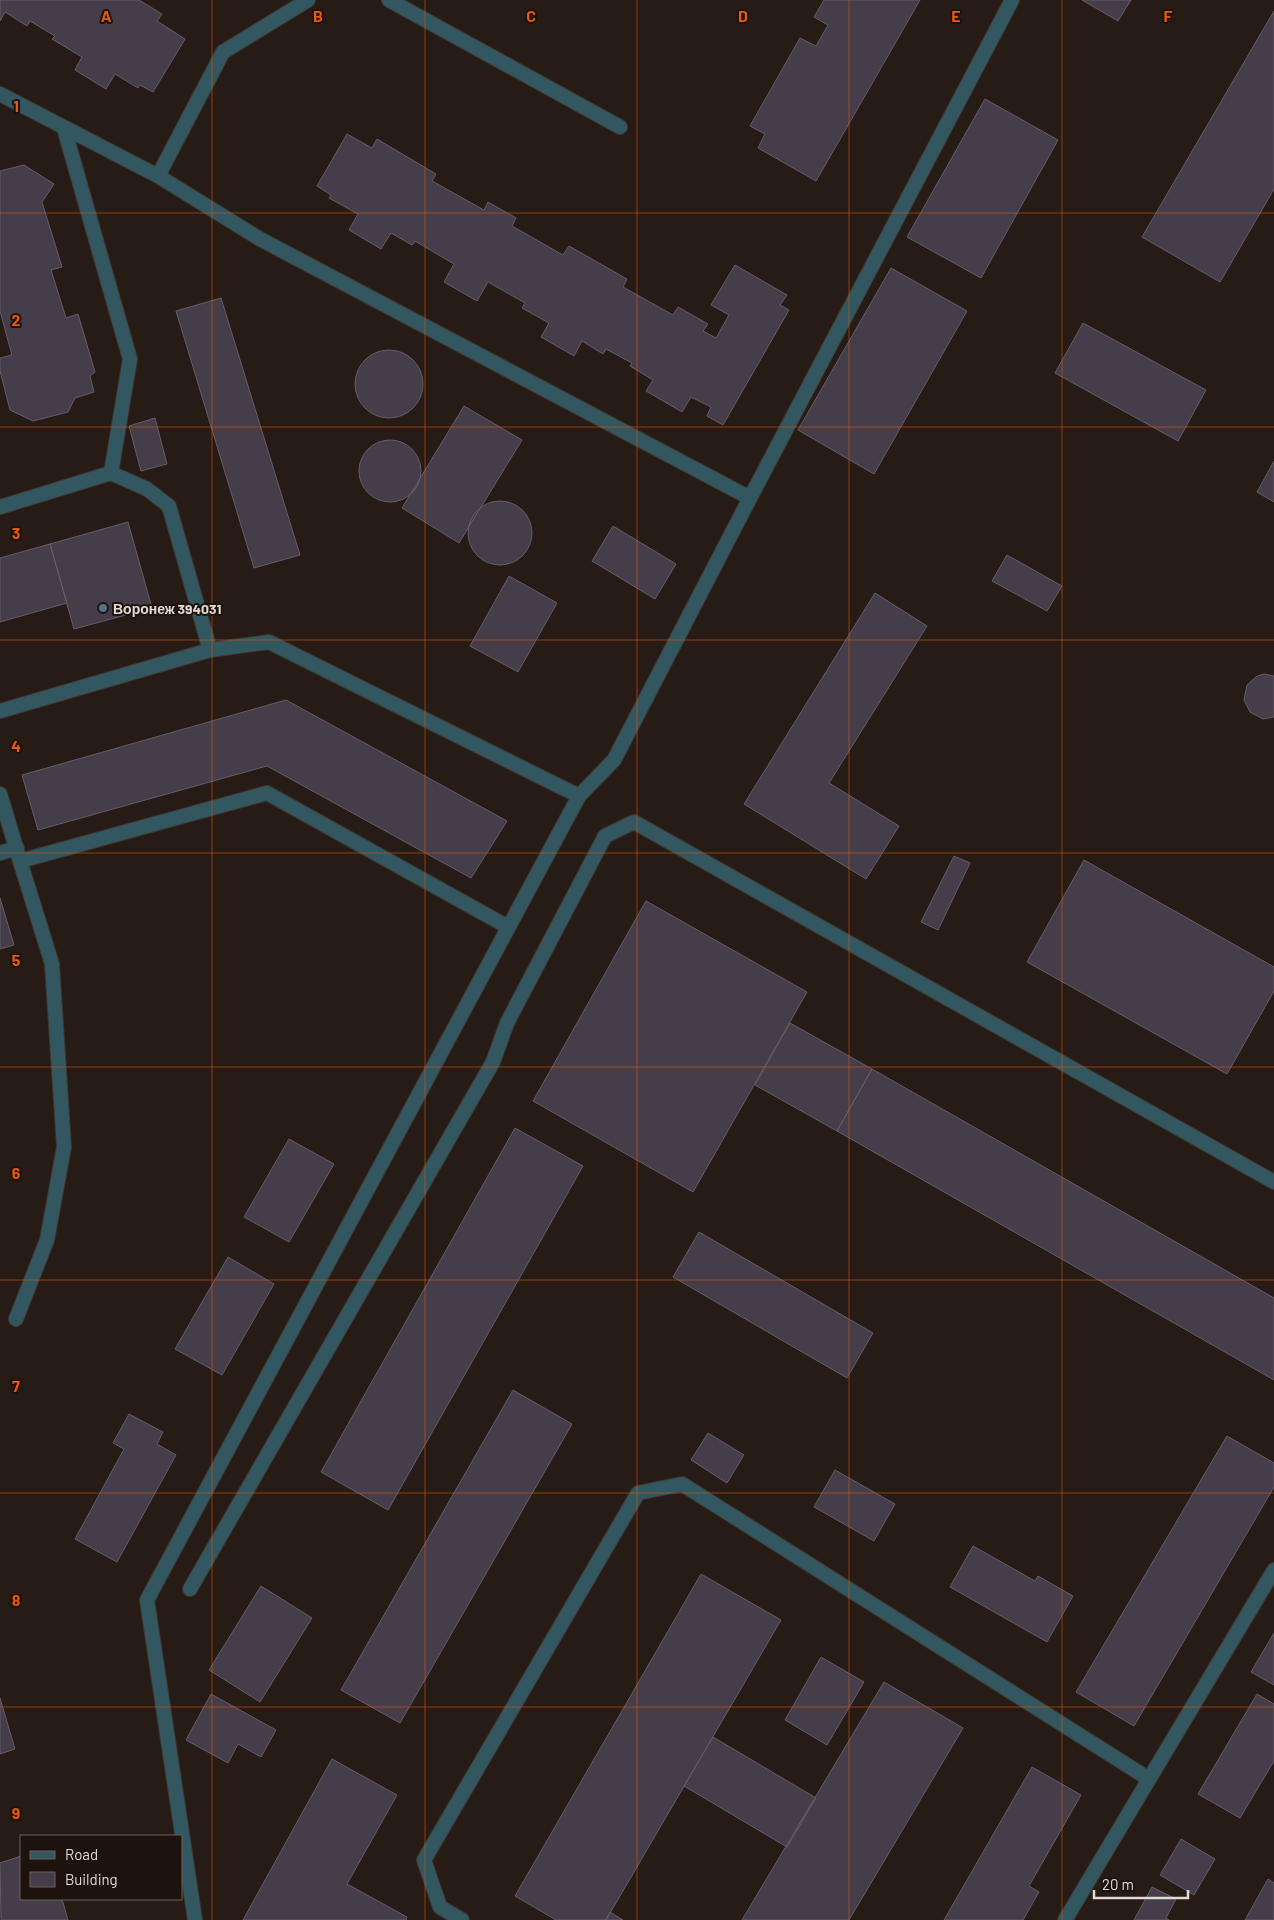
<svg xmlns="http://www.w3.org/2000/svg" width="1274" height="1920" viewBox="0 0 1274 1920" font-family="Barlow,sans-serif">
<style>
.building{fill:#453d49;stroke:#655d69}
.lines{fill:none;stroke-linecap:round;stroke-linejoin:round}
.service-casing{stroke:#413630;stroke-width:16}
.minor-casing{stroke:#413630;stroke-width:16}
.service{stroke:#325760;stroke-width:14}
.minor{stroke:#325760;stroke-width:14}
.grid{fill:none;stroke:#e8590c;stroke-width:1;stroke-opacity:0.55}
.service-dot{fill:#5c6f8a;stroke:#1d120c;stroke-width:2}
.labels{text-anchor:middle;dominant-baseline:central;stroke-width:4;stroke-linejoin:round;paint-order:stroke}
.poi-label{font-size:14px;font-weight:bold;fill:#e1d9d4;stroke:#1d120c;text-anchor:start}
.grid-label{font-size:16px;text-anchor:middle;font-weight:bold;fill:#e8590c;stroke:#1d120c;stroke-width:4;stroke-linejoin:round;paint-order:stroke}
</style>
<rect width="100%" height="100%" fill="#271b15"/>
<!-- building -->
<path class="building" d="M 0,0 L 139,0 L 162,14 L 157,21 L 185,39 L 153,92 L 140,85 L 138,88 L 115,74 L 106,89 L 75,70 L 82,57 L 52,39 L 55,36 L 30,21 L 27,26 L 5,12 L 0,21 Z
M 824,0 L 920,0 L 816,181 L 758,148 L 765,134 L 750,126 L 800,38 L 816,46 L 828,25 L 814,17 Z
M 1082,0 L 1131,0 L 1118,21 Z
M 1274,11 L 1274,189 L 1220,282 L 1142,237 Z
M 985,99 L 1058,140 L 981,278 L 907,237 Z
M 347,134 L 372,148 L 377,139 L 436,174 L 432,181 L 484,210 L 488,202 L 516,218 L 512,226 L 563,255 L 569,246 L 627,279 L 623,287 L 673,315 L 678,307 L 708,324 L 703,331 L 716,338 L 729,315 L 711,305 L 735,265 L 787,295 L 780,305 L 789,310 L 723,425 L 707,416 L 711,407 L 691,397 L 682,412 L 646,391 L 653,380 L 630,366 L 632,363 L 606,349 L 603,354 L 582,341 L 574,356 L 541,337 L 549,323 L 522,308 L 525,303 L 488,282 L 477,301 L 444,282 L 454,264 L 415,241 L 412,245 L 391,233 L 381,249 L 349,230 L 358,214 L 329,198 L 331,195 L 317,186 Z
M 24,165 L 54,184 L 42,202 L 62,267 L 51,270 L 66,318 L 78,314 L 95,372 L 90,376 L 94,392 L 75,398 L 68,412 L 33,421 L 10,410 L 0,371 L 0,358 L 12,355 L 0,311 L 0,171 Z
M 891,268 L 967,311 L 874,474 L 798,430 Z
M 221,298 L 300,555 L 254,568 L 176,311 Z
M 1083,323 L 1206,390 L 1178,441 L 1055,373 Z
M355 384a34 34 0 1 1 68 0a34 34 0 1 1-68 0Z
M 464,406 L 522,440 L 459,543 L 402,508 Z
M 155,418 L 167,464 L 141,471 L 129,426 Z
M359 471a31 31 0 1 1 62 0a31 31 0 1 1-62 0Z
M 1274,461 L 1274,502 L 1257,492 Z
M468 533a32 32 0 1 1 64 0a32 32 0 1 1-64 0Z
M 128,522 L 152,608 L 74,629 L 50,544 Z
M 613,526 L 676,564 L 655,599 L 592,561 Z
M 50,544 L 67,603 L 0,622 L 0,558 Z
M 1007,555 L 1062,586 L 1047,611 L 992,581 Z
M 509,576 L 557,603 L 518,672 L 470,646 Z
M 875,593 L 927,626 L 829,783 L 899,826 L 866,879 L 744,804 Z
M 1264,674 L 1274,676 L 1274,717 L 1263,719 L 1250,712 L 1244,700 L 1247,685 L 1257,676 Z
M 286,700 L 507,821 L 471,878 L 267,766 L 38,830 L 22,775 Z
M 954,856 L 970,863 L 938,930 L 921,922 Z
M 1084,860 L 1274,967 L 1274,991 L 1227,1074 L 1027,962 Z
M 0,898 L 14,945 L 0,949 Z
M 646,901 L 807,992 L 693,1192 L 533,1101 Z
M 790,1023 L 872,1069 L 837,1131 L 755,1085 Z
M 872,1069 L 1274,1298 L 1274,1380 L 837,1131 Z
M 515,1128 L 583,1166 L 388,1510 L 321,1472 Z
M 289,1139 L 334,1164 L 289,1242 L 244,1217 Z
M 699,1232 L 873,1333 L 847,1378 L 673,1277 Z
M 228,1257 L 274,1284 L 222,1375 L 175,1349 Z
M 513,1390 L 572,1424 L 400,1723 L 341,1690 Z
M 129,1414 L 163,1432 L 157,1444 L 176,1455 L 117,1562 L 75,1539 L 124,1449 L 113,1443 Z
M 708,1433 L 744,1455 L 727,1483 L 691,1460 Z
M 1227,1436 L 1274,1463 L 1274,1487 L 1134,1726 L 1076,1692 Z
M 835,1470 L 895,1504 L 874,1541 L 814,1507 Z
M 973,1546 L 1035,1581 L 1038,1576 L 1073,1596 L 1047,1642 L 950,1587 Z
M 701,1574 L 781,1620 L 606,1920 L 556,1920 L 515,1896 Z
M 261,1586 L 312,1618 L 260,1702 L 209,1670 Z
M 1274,1633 L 1274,1685 L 1251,1672 Z
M 821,1657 L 864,1682 L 827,1745 L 785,1720 Z
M 884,1682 L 963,1728 L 849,1920 L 742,1920 Z
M 211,1694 L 276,1730 L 261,1757 L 238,1744 L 228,1763 L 186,1740 Z
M 1257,1694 L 1274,1704 L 1274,1761 L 1240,1818 L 1198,1794 Z
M 0,1698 L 15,1749 L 0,1754 Z
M 713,1737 L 816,1798 L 787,1847 L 684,1786 Z
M 332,1759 L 397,1795 L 347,1884 L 407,1917 L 406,1920 L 243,1920 Z
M 1032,1767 L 1081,1795 L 1029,1886 L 1039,1892 L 1023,1920 L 944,1920 Z
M 1181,1839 L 1215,1859 L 1194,1895 L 1160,1875 Z
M 21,1856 L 21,1899 L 62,1899 L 68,1920 L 1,1920 L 0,1863 Z
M 1268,1879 L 1274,1883 L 1274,1920 L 1245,1920 Z
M 1152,1887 L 1176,1899 L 1166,1918 L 1169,1920 L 1134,1920 Z
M 610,1912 L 623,1920 L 606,1920 Z"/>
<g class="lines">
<defs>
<path id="service" d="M 389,0 L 620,127
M 0,94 L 158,176 L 260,239 L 750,498 L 614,760 L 579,796 L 147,1600 L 195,1920
M 64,128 L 130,359 L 111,473
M 158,176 L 223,52 L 308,0
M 750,498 L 1012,0
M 0,507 L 111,473 L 147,489 L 169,506 L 210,650
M 0,794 L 20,861 L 267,793 L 508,927
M 0,853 L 17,848
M 16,1319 L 47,1240 L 64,1147 L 52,964 L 20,861
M 190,1589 L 493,1062 L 507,1023 L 605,836 L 634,822 L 1274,1182
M 462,1920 L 440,1907 L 424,1860 L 638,1493 L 682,1484 L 1149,1779"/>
<path id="minor" d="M 0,711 L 210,650 L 269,642 L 579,796
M 1065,1920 L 1274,1570"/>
</defs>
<!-- service casing -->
<use href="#service" class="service-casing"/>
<!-- minor casing -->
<use href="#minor" class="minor-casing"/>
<!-- service -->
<use href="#service" class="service"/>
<!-- minor -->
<use href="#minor" class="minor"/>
</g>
<!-- grid -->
<path class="grid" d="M 212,0 L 212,1920M 425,0 L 425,1920M 637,0 L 637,1920M 849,0 L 849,1920M 1062,0 L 1062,1920M 0,213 L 1274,213M 0,427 L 1274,427M 0,640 L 1274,640M 0,853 L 1274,853M 0,1067 L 1274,1067M 0,1280 L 1274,1280M 0,1493 L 1274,1493M 0,1707 L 1274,1707"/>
<!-- markers -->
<circle class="service-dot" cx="103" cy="608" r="5"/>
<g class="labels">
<!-- poi labels -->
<g class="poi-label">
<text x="113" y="608">Воронеж 394031</text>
</g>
</g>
<g class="grid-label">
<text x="106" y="22">A</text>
<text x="318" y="22">B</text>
<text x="531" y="22">C</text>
<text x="743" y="22">D</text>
<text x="956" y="22">E</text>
<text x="1168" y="22">F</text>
<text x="16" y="112">1</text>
<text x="16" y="326">2</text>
<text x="16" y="539">3</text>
<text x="16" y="752">4</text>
<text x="16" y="966">5</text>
<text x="16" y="1179">6</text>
<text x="16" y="1392">7</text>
<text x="16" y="1606">8</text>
<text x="16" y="1819">9</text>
</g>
<!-- legend -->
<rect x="20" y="1835" width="162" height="65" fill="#1d120c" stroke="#6b625c"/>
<rect x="30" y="1851" width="25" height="8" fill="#325760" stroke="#6b625c"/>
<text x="65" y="1860" font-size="15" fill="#e1d9d4">Road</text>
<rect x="30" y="1872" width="25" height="15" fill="#453d49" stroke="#6b625c"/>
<text x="65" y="1885" font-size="15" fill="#e1d9d4">Building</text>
<!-- scale -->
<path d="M1094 1890v8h94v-8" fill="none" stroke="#e1d9d4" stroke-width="2.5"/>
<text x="1102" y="1890" font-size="15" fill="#e1d9d4" stroke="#1d120c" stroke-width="4" paint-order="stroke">20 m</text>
</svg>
